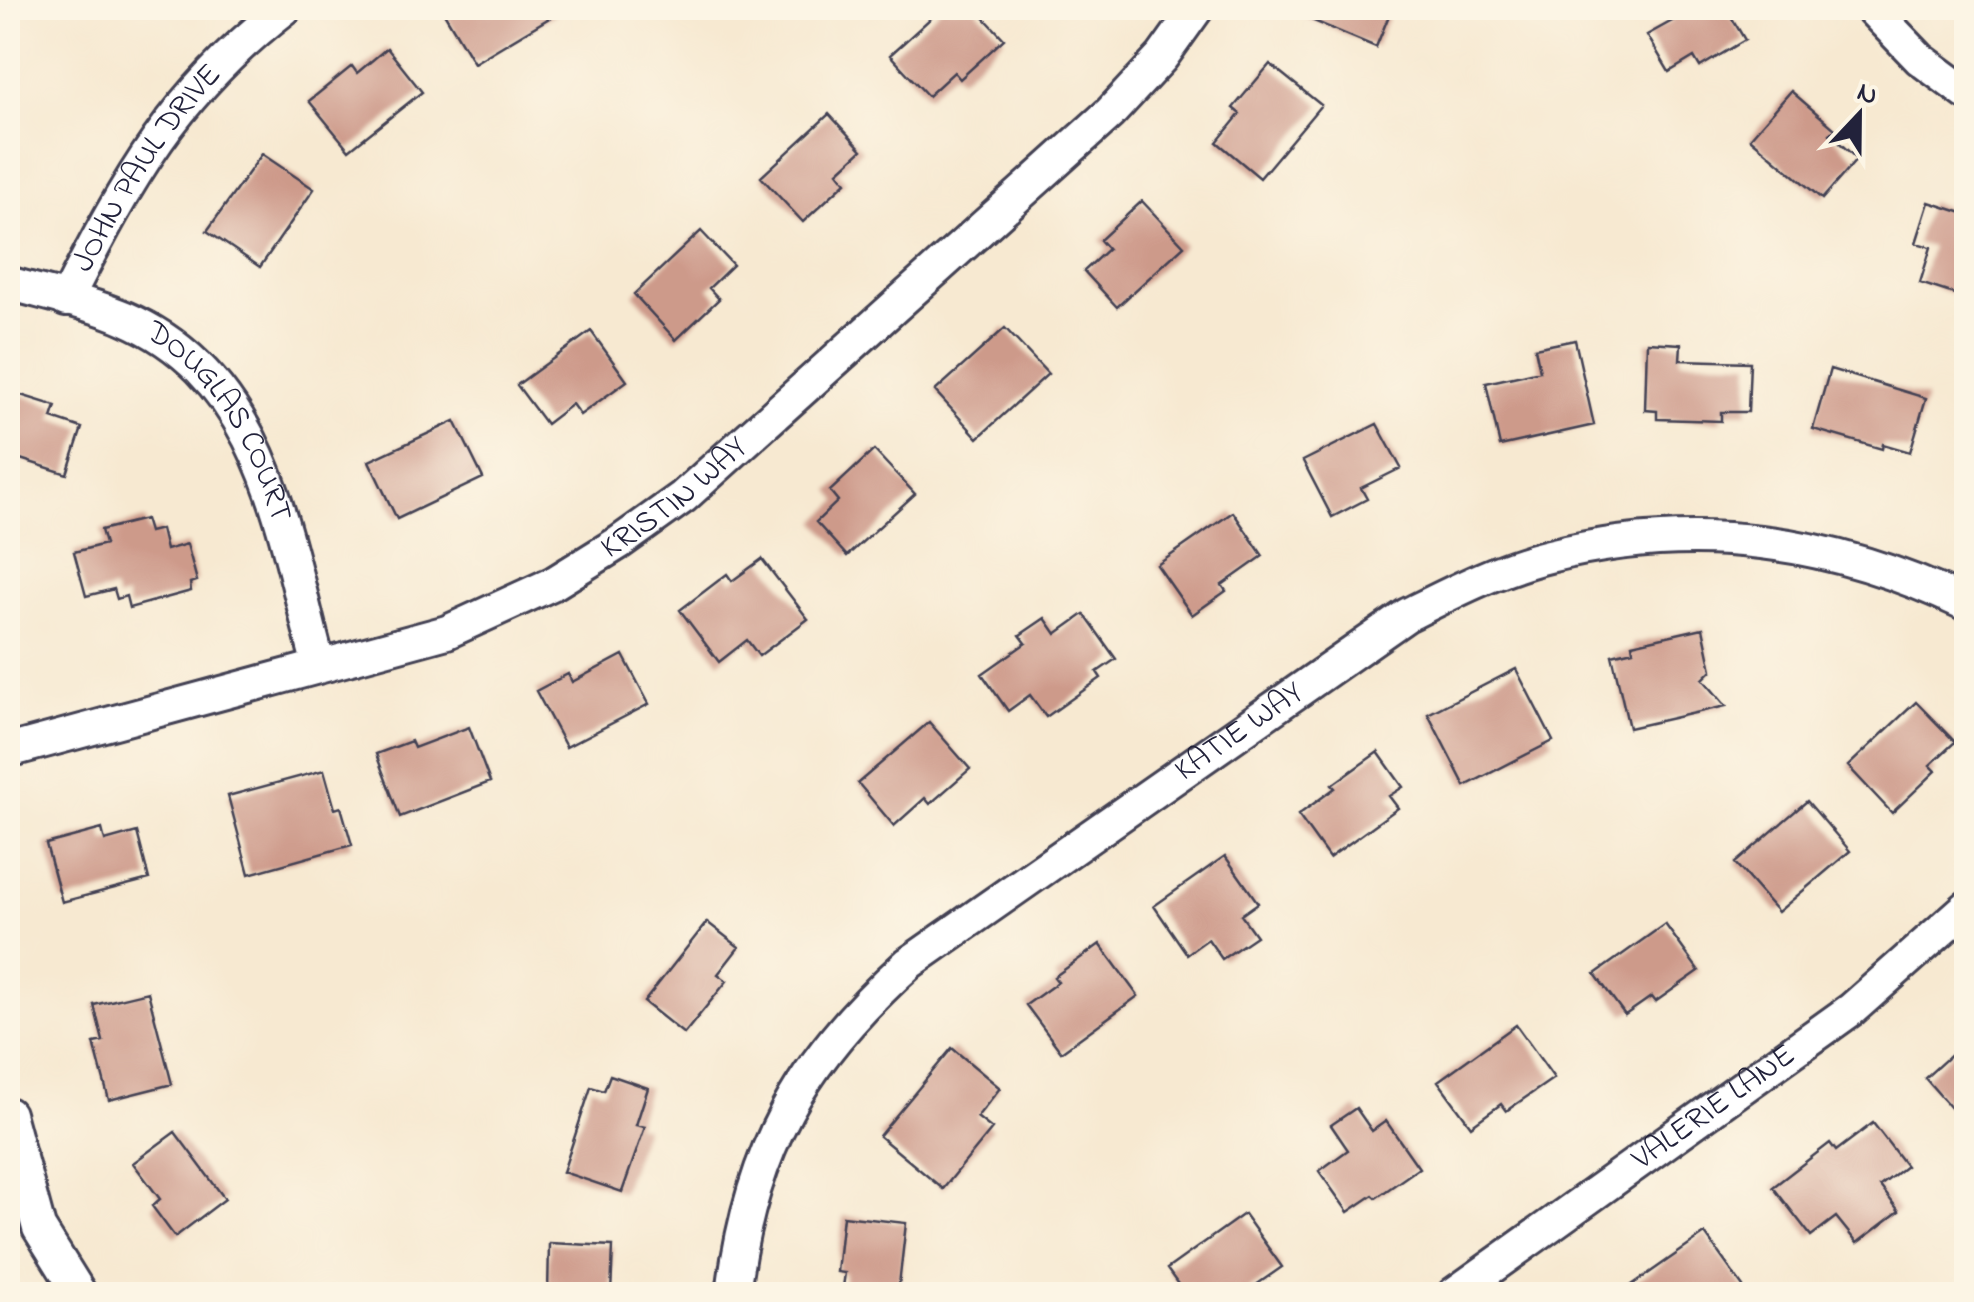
<svg xmlns="http://www.w3.org/2000/svg" width="1974" height="1302" viewBox="0 0 1974 1302" font-family="'Indie Flower',sans-serif">
<style>
.building{fill:#cd9a8a}
.lines{fill:none;stroke-linecap:round;stroke-linejoin:round}
.street-casing{stroke:#424052;stroke-width:38}
.street{stroke:#fff;stroke-width:32}
.labels{text-anchor:middle;dominant-baseline:central;stroke-width:10;stroke-linejoin:round;paint-order:stroke}
.street-label{font-size:32px;fill:#22223b;stroke:#fcf5e5}
</style>
<rect width="100%" height="100%" fill="#fcf5e5"/>
<filter id="ink" filterUnits="userSpaceOnUse"><feTurbulence type="fractalNoise" baseFrequency=".01" numOctaves="2"/><feDisplacementMap in="SourceGraphic" scale="20" xChannelSelector="R" yChannelSelector="G"/><feConvolveMatrix kernelMatrix="1 2 1 2 8 2 1 2 1" color-interpolation-filters="sRGB"/></filter>
<filter id="wash" filterUnits="userSpaceOnUse"><feTurbulence type="fractalNoise" baseFrequency=".0048" numOctaves="4" result="noise"/><feDisplacementMap in="SourceGraphic" scale="40" xChannelSelector="R" yChannelSelector="G"/><feGaussianBlur stdDeviation="2.25" result="paint"/><feColorMatrix in="noise" values="0 0 0 0 0 0 0 0 0 0 0 0 0 0 0 0 0 1.4 0 .05"/><feComposite in="paint" operator="in"/></filter>
<g filter="url(#wash)">
<rect width="100%" height="100%" fill="#f7e9d1"/>
<g id="blocks">
<!-- building -->
<path class="building" d="M 441,8 L 566,8 L 474,63 Z
M 942,8 L 975,8 L 1004,39 L 960,79 L 954,72 L 928,96 L 890,55 Z
M 1283,8 L 1392,8 L 1376,47 Z
M 1664,8 L 1726,8 L 1745,40 L 1700,67 L 1694,57 L 1669,72 L 1647,35 L 1672,21 Z
M 387,48 L 422,92 L 349,150 L 309,101 L 352,66 L 357,73 Z
M 1270,64 L 1321,105 L 1260,178 L 1217,142 L 1240,114 L 1233,108 Z
M 1791,91 L 1835,129 L 1830,134 L 1857,159 L 1822,199 L 1750,138 Z
M 829,114 L 862,150 L 838,172 L 846,182 L 803,222 L 761,177 Z
M 262,154 L 314,189 L 260,267 L 207,231 Z
M 1142,201 L 1184,246 L 1117,307 L 1084,271 L 1108,249 L 1100,240 Z
M 1929,202 L 1966,214 L 1966,298 L 1920,283 L 1931,247 L 1916,243 Z
M 701,231 L 733,265 L 709,288 L 719,299 L 676,340 L 634,294 Z
M 1005,328 L 1048,374 L 978,438 L 935,391 Z
M 591,331 L 627,381 L 580,415 L 572,404 L 546,424 L 517,385 Z
M 1575,340 L 1594,425 L 1500,446 L 1486,383 L 1540,371 L 1535,348 Z
M 1647,342 L 1681,344 L 1680,360 L 1750,362 L 1748,412 L 1721,412 L 1721,421 L 1657,419 L 1657,411 L 1645,410 Z
M 1830,369 L 1926,398 L 1910,452 L 1883,444 L 1882,449 L 1813,429 Z
M 8,391 L 56,406 L 52,418 L 82,428 L 67,474 L 8,455 Z
M 455,421 L 483,478 L 397,519 L 369,461 Z
M 1377,424 L 1401,468 L 1361,488 L 1367,499 L 1332,517 L 1303,461 Z
M 874,450 L 915,494 L 847,556 L 816,522 L 838,501 L 830,491 Z
M 1233,512 L 1263,556 L 1222,585 L 1226,591 L 1192,615 L 1157,565 Z
M 145,519 L 149,532 L 161,529 L 166,550 L 187,544 L 197,581 L 190,583 L 191,591 L 129,608 L 126,596 L 117,599 L 114,589 L 86,596 L 74,552 L 105,544 L 101,530 Z
M 762,559 L 808,619 L 759,656 L 747,640 L 719,662 L 680,610 L 727,574 L 732,581 Z
M 1084,614 L 1116,659 L 1097,672 L 1101,678 L 1046,717 L 1030,695 L 1008,711 L 982,674 L 1026,643 L 1020,635 L 1045,618 L 1056,634 Z
M 1703,628 L 1712,670 L 1703,679 L 1726,706 L 1629,728 L 1612,655 L 1633,650 L 1632,644 Z
M 623,655 L 649,704 L 566,747 L 536,691 L 568,674 L 572,682 Z
M 1516,669 L 1553,741 L 1465,786 L 1428,714 Z
M 1916,702 L 1955,742 L 1930,765 L 1936,771 L 1892,813 L 1848,766 Z
M 929,722 L 970,769 L 930,804 L 925,798 L 894,826 L 858,783 Z
M 469,727 L 490,782 L 400,817 L 376,754 L 411,741 L 414,748 Z
M 1378,752 L 1403,787 L 1389,796 L 1398,808 L 1329,858 L 1298,815 L 1335,788 L 1332,785 Z
M 324,770 L 335,809 L 341,807 L 352,845 L 249,874 L 228,796 Z
M 1807,801 L 1850,851 L 1778,912 L 1735,863 Z
M 102,829 L 105,841 L 137,832 L 149,879 L 62,902 L 46,844 Z
M 1225,856 L 1258,903 L 1241,915 L 1256,936 L 1222,959 L 1208,939 L 1187,954 L 1154,906 Z
M 707,922 L 739,947 L 718,974 L 727,981 L 684,1034 L 644,1002 Z
M 1665,924 L 1699,971 L 1655,1002 L 1651,997 L 1625,1015 L 1595,974 Z
M 1100,944 L 1138,996 L 1061,1052 L 1026,1005 L 1058,982 L 1054,977 Z
M 148,992 L 172,1084 L 109,1100 L 94,1043 L 103,1041 L 94,1005 Z
M 1516,1025 L 1554,1078 L 1506,1111 L 1501,1104 L 1471,1126 L 1438,1081 Z
M 1966,1041 L 1966,1125 L 1925,1078 Z
M 952,1048 L 1000,1088 L 977,1117 L 992,1129 L 943,1189 L 879,1136 Z
M 610,1075 L 648,1088 L 636,1125 L 645,1127 L 622,1192 L 563,1172 L 591,1087 L 604,1091 Z
M 1356,1108 L 1372,1131 L 1386,1121 L 1419,1168 L 1376,1198 L 1373,1195 L 1348,1212 L 1319,1171 L 1348,1150 L 1331,1125 Z
M 1873,1123 L 1906,1166 L 1880,1186 L 1899,1211 L 1857,1243 L 1836,1217 L 1811,1236 L 1773,1187 L 1830,1143 L 1836,1151 Z
M 175,1132 L 225,1199 L 175,1237 L 152,1206 L 160,1199 L 133,1163 Z
M 1244,1214 L 1282,1267 L 1243,1294 L 1185,1294 L 1167,1269 Z
M 843,1216 L 906,1223 L 898,1294 L 842,1294 L 845,1273 L 837,1272 Z
M 1705,1234 L 1748,1294 L 1619,1294 Z
M 549,1243 L 613,1246 L 611,1294 L 548,1294 Z"/>
</g>
</g>
<g filter="url(#ink)">
<use href="#blocks" fill-opacity="0" stroke="#424052" stroke-width="2.5"/>
<g class="lines">
<defs>
<g id="street">
<path d="M 1871,8 L 1920,59 L 1966,93"/>
<path id="s1" d="M 8,283 C 46,294 88,302 125,318 C 267,379 283,535 319,666"/>
<path id="s2" d="M 66,300 C 128,178 175,93 285,8"/>
<path id="s3" d="M 8,751 L 447,632 L 554,583 L 620,542 L 683,497 L 1110,113 L 1162,57 L 1197,8"/>
<path d="M 8,1114 L 39,1228 L 80,1294"/>
<path id="s4" d="M 733,1294 C 750,1150 801,1060 909,963 L 1407,615 C 1453,592 1499,568 1549,556 C 1696,520 1831,539 1966,604"/>
<path id="s5" d="M 1454,1294 L 1852,1009 L 1966,908"/>
</g>
</defs>
<!-- street casing -->
<use href="#street" class="street-casing"/>
<!-- street -->
<use href="#street" class="street"/>
</g>
</g>
<g class="labels">
<!-- street labels -->
<g class="street-label">
<text stroke="none"><textPath href="#s2" startOffset="155">JOHN PAUL DRIVE</textPath></text>
<text stroke="none"><textPath href="#s1" startOffset="268">DOUGLAS COURT</textPath></text>
<text stroke="none"><textPath href="#s3" startOffset="720">KRISTIN WAY</textPath></text>
<text stroke="none"><textPath href="#s4" startOffset="788">KATIE WAY</textPath></text>
<text stroke="none"><textPath href="#s5" startOffset="320">VALERIE LANE</textPath></text>
</g>
</g>
<!-- margin -->
<rect width="1974" height="1302" fill="none" stroke="#fcf5e5" stroke-width="40"/>
<!-- north arrow -->
<g transform="translate(1859 115) rotate(22)" stroke="#fcf5e5" stroke-width="8" paint-order="stroke">
<path d="M0-8L18 38L0 25L-18 38Z" fill="#22223b"/>
<text y="-15" font-size="28" font-weight="bold" text-anchor="middle" fill="#22223b">N</text>
</g>
</svg>
